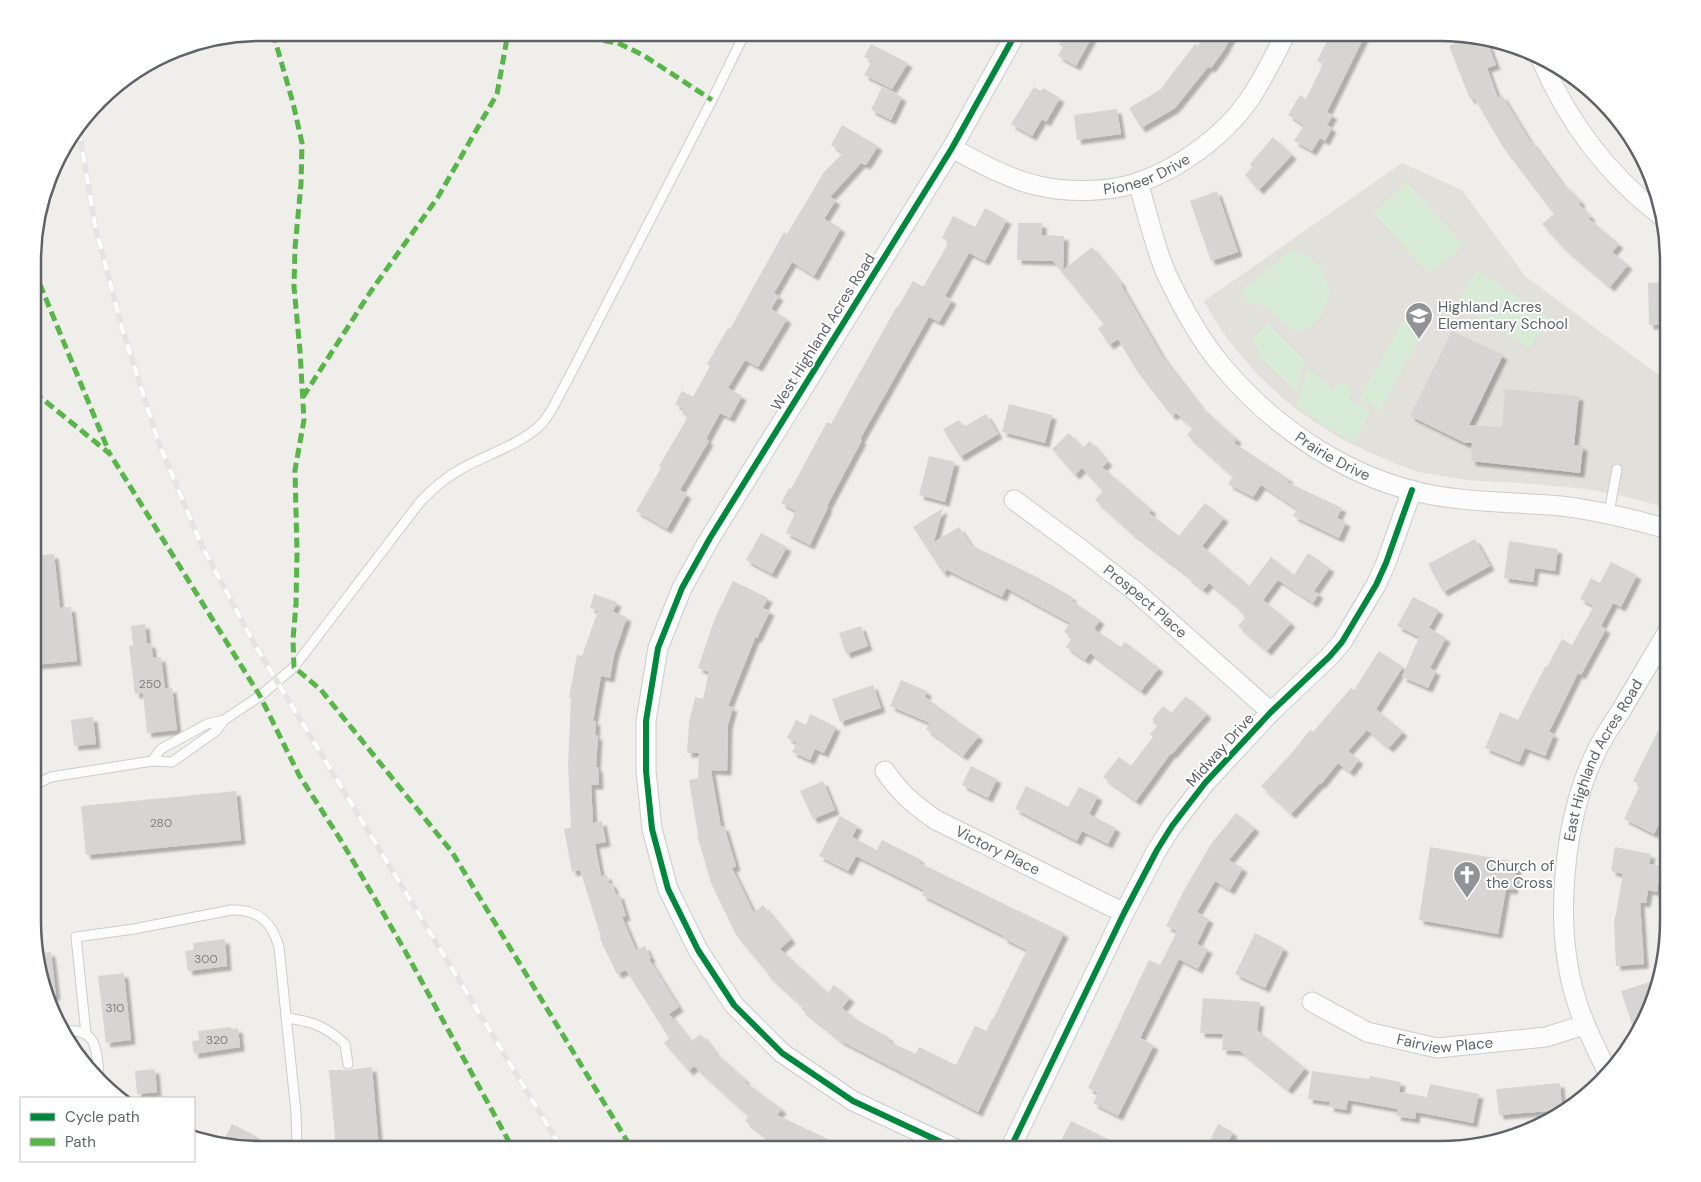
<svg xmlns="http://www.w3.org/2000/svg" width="1701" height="1182" viewBox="0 0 1701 1182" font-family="'DM Sans',sans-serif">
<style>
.education{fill:#e2e0da}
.green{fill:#d8ebd6}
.building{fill:#d6d5d3;filter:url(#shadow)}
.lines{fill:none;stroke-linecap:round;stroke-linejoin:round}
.service-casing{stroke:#cbcccc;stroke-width:11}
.minor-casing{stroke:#cbcccc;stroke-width:21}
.service{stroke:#fdfcfc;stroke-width:9}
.minor{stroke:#fdfcfc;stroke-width:19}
.rail-casing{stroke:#e4e4e4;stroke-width:5.5}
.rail{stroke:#fff;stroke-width:4;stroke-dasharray:11;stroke-linecap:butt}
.quiet{stroke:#58b549;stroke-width:5;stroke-dasharray:10 5;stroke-linecap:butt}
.cycleway-casing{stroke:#fff;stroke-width:9}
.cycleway{stroke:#00873e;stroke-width:6}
.labels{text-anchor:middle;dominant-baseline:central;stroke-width:4;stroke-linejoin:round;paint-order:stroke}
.number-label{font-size:12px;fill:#7e8184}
.street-label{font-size:15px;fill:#5f6368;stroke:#fff}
.poi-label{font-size:15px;fill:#5f6368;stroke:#fff;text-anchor:start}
.rim{fill:none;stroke:#5f6368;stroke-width:2.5}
</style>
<defs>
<filter id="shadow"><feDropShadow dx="4.5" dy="4.5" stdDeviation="1" flood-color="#0004"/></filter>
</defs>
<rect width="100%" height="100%" fill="#efeeea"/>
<!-- education -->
<path class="education" d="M 1402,163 L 1462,190 L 1525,276 L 1668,382 L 1668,508 L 1623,496 L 1586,489 L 1534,484 L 1465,480 L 1418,472 L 1396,464 L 1343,440 L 1313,421 L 1286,401 L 1258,375 L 1238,352 L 1219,327 L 1204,301 Z"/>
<!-- green -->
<path class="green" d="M 1407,183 L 1463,245 L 1430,274 L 1374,213 Z
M 1292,249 L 1306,256 L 1322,269 L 1330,291 L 1323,312 L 1314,324 L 1303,330 L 1292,330 C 1279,318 1266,302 1247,303 L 1244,295 L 1244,287 L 1252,284 Z
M 1477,271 L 1550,318 L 1529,349 L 1457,302 Z
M 1406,315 L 1425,325 L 1380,411 L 1360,399 Z
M 1268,324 L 1305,361 L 1296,391 L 1273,370 L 1258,354 L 1259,348 L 1251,340 Z
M 1308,369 L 1333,389 L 1340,383 L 1345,384 L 1351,388 L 1352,394 L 1349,399 L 1370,412 L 1354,442 L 1327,427 L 1296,405 Z"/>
<!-- building -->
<path class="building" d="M 1065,33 L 1094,33 L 1076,66 L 1058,56 L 1063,47 L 1059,45 Z
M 1204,33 L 1233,33 L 1224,50 L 1211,68 L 1208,67 L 1175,108 L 1141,128 L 1129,108 L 1160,90 L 1195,44 L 1198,46 Z
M 1331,33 L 1366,33 L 1327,112 L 1333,115 L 1327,125 L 1332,128 L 1325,141 L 1320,138 L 1312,151 L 1294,141 L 1304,125 L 1288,115 L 1300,95 L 1306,99 L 1323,64 L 1317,61 Z
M 1456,33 L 1486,39 L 1496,65 L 1487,68 L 1498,98 L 1502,95 L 1531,143 L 1532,142 L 1564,186 L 1565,185 L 1581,202 L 1579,204 L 1591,217 L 1589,219 L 1619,244 L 1612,252 L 1628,265 L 1610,287 L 1562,246 L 1542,224 L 1554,214 L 1503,147 L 1474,98 L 1470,99 L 1449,46 L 1458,42 Z
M 871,44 L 908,63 L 892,89 L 864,75 L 872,61 L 864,57 Z
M 882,87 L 902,97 L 891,120 L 871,110 Z
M 1034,87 L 1041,91 L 1043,88 L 1060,98 L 1046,122 L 1042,119 L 1032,136 L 1011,124 Z
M 1117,109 L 1121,134 L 1077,140 L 1074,115 Z
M 842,125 L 878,146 L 866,165 L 861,163 L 830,197 L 836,200 L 824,219 L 841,228 L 814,276 L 792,262 L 774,293 L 779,296 L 771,309 L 787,319 L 758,367 L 745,360 L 728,388 L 742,396 L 730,418 L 720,413 L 706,439 L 709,441 L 680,490 L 687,494 L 667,529 L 636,511 L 661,468 L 659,466 L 688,417 L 682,414 L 684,409 L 675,404 L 682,391 L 693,397 L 710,366 L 707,364 L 728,328 L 730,329 L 784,232 L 787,234 L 824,172 L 843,153 L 831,145 Z
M 1273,137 L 1292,155 L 1259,190 L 1245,175 L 1252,167 L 1250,164 Z
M 1217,191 L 1238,252 L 1211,261 L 1190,201 Z
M 985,208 L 1007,220 L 985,261 L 969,253 L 945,296 L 952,300 L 939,322 L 929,317 L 860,439 L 862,440 L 827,506 L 828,507 L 810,545 L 786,533 L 796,511 L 781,503 L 789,488 L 791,489 L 827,422 L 831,424 L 897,306 L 898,307 L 913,281 L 923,287 L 949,242 L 942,238 L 953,216 L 975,227 Z
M 1018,223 L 1042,223 L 1042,235 L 1064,236 L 1063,270 L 1092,247 L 1122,284 L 1121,285 L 1162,356 L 1201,407 L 1237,439 L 1234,443 L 1289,479 L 1287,482 L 1342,508 L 1337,518 L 1346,522 L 1339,538 L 1293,516 L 1297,509 L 1261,485 L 1253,497 L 1228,484 L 1233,476 L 1187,435 L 1193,428 L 1176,413 L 1172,416 L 1137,371 L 1118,339 L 1109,345 L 1098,328 L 1104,324 L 1053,261 L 1017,260 Z
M 1668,282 L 1668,324 L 1649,325 L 1648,283 Z
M 1452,331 L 1503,355 L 1469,425 L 1502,427 L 1505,389 L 1579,396 L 1574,445 L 1583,446 L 1580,473 L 1471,461 L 1472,443 L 1465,443 L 1410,416 Z
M 1009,404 L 1052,415 L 1045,443 L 1002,432 Z
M 986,414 L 998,434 L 960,457 L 943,429 L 959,420 L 964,427 Z
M 1069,433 L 1082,448 L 1090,441 L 1108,462 L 1102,467 L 1152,510 L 1149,513 L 1179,536 L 1205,503 L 1224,518 L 1202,546 L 1249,586 L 1271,557 L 1294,575 L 1308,553 L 1330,568 L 1314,591 L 1319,594 L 1313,603 L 1278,580 L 1263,600 L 1291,623 L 1267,651 L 1238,626 L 1246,617 L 1239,611 L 1240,609 L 1209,583 L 1203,590 L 1187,577 L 1188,576 L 1132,533 L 1095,500 L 1103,491 L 1082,468 L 1075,475 L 1052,449 Z
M 929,456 L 955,462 L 945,502 L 919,495 Z
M 943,508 L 934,542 L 959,527 L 971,545 L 1037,577 L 1072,597 L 1071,600 L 1100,620 L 1094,629 L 1121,647 L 1125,642 L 1159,668 L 1141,691 L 1090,653 L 1085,660 L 1066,647 L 1072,638 L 1064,632 L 1070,623 L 1006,588 L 1002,597 L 947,570 L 943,573 L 913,527 Z
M 761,533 L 787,547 L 772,574 L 746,560 Z
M 1475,539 L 1490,566 L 1443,592 L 1428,564 Z
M 1509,541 L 1558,549 L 1555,571 L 1535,568 L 1533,582 L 1504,578 Z
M 54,554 L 60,608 L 71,607 L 77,661 L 34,665 L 34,556 Z
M 1611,562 L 1637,575 L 1621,607 L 1613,603 L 1601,626 L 1606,629 L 1581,675 L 1578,673 L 1549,732 L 1554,734 L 1545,756 L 1525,748 L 1519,762 L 1485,748 L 1500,712 L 1518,720 L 1545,667 L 1547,667 L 1562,639 L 1572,645 L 1594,606 L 1580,599 L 1591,578 L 1600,583 Z
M 733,581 L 768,598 L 763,608 L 770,611 L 757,638 L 755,638 L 728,706 L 733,707 L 728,725 L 727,771 L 711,770 L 721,827 L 724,826 L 736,866 L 732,868 L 754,913 L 763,905 L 791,939 L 780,949 L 828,993 L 834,985 L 850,998 L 842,1008 L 859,1021 L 890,1038 L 888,1041 L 916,1054 L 919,1047 L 956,1065 L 975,1026 L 986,1031 L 992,1019 L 993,1019 L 1027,950 L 1003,938 L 1004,936 L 922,895 L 924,890 L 856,856 L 848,871 L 819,856 L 840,816 L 858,826 L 852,837 L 877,850 L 882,840 L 920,859 L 918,862 L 1064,933 L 978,1112 L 841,1041 L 801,1009 L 803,1007 L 766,973 L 767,972 L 736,935 L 711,883 L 697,835 L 698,835 L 689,780 L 698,778 L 699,753 L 687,753 L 689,722 L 695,697 L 703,699 L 709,672 L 698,668 L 715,618 Z
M 594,594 L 617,602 L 613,612 L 627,617 L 614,655 L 610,678 L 601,676 L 593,721 L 596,721 L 595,736 L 598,735 L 596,767 L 598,767 L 599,785 L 591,785 L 593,823 L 602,821 L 606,842 L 595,844 L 601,876 L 607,875 L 609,883 L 612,883 L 616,895 L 619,894 L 626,916 L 622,917 L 636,950 L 645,946 L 651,958 L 649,959 L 679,1007 L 669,1014 L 691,1041 L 701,1034 L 716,1053 L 746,1080 L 744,1081 L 782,1109 L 777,1115 L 849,1149 L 796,1149 L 779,1141 L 776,1145 L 745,1121 L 749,1116 L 694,1066 L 689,1071 L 664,1043 L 669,1038 L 626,970 L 617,974 L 599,937 L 601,937 L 580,870 L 572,872 L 564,829 L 571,827 L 568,765 L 571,698 L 569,698 L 577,655 L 582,656 L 598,611 L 590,608 Z
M 1413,597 L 1439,610 L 1429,628 L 1446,638 L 1430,668 L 1436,671 L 1428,688 L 1402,677 L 1419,637 L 1397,626 Z
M 145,624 L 147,644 L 151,643 L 153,658 L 161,657 L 165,689 L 172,688 L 177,730 L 147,733 L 143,693 L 135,694 L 129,646 L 133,645 L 131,626 Z
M 861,626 L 868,646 L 846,654 L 839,633 Z
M 1379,651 L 1403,667 L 1376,709 L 1403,732 L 1389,748 L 1367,730 L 1348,751 L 1359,760 L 1350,772 L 1338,763 L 1321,784 L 1320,783 L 1291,814 L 1261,786 L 1289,756 L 1310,730 L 1313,732 L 1351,688 L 1354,690 Z
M 901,680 L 927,691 L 925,697 L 979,736 L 963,756 L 926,729 L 930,723 L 890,706 Z
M 873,685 L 881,708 L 840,722 L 832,699 Z
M 1186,696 L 1207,714 L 1172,754 L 1171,753 L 1136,801 L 1103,777 L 1119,757 L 1131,766 L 1153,737 L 1150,734 L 1157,726 L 1153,723 L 1153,718 L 1163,706 L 1171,713 Z
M 1668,711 L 1668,787 L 1659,805 L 1666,808 L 1654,834 L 1624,819 L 1640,785 L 1633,781 Z
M 810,714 L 836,727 L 824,753 L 815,749 L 810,760 L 792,752 L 797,743 L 787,738 L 796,720 L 806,725 Z
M 93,717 L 96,744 L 74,746 L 71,720 Z
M 971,766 L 997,779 L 988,798 L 962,785 Z
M 823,781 L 835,810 L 813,819 L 800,791 Z
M 1026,786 L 1068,807 L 1079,787 L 1098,796 L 1089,814 L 1116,828 L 1108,844 L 1082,831 L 1077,841 L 1015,809 Z
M 236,791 L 241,840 L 86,855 L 81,806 Z
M 1236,813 L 1255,828 L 1229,860 L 1243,868 L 1230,890 L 1215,881 L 1197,912 L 1209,919 L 1197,944 L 1208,949 L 1198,969 L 1179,959 L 1140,1038 L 1154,1045 L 1118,1116 L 1093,1103 L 1098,1093 L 1088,1088 L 1149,960 L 1160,965 L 1177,931 L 1166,926 L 1187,885 L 1211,844 Z
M 1430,847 L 1518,862 L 1513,890 L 1506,889 L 1498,934 L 1419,920 Z
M 1615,847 L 1651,854 L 1649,864 L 1661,866 L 1657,892 L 1648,890 L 1646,903 L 1640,902 L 1644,964 L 1616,966 L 1614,924 L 1623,874 L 1611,871 Z
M 1255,933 L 1284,948 L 1265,988 L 1235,974 Z
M 225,939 L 227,966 L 188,971 L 185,951 L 194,950 L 193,943 Z
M 51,952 L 56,996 L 50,997 L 36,954 Z
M 124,973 L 131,1040 L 106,1043 L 98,976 Z
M 1650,982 L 1655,997 L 1635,1034 L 1621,991 Z
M 1203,998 L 1260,1002 L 1257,1030 L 1305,1068 L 1288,1090 L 1240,1051 L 1222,1050 L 1223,1034 L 1200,1033 Z
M 231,1027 L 231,1029 L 238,1028 L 240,1047 L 194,1054 L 192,1041 L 199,1040 L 198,1031 Z
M 372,1067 L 379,1148 L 336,1149 L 329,1070 L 348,1070 Z
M 155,1069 L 157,1092 L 137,1094 L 135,1071 Z
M 1312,1071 L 1369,1079 L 1370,1076 L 1401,1082 L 1399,1092 L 1427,1097 L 1430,1084 L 1479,1094 L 1473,1123 L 1416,1112 L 1415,1119 L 1396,1116 L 1398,1109 L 1348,1100 L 1346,1110 L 1329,1107 L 1330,1102 L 1308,1099 Z
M 1560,1083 L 1562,1109 L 1560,1110 L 1499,1115 L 1496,1089 Z
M 1071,1121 L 1110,1140 L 1105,1149 L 1057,1149 Z
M 232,1124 L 256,1136 L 250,1149 L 222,1144 Z
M 1218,1124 L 1233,1132 L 1225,1149 L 1206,1149 Z"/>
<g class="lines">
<defs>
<path id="service" d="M 1609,513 L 1617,469
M 152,761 L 161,749 L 207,724 L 224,720
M 34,785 L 51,777 L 152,761 L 172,762 L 216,731 L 224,720 L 260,696 L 294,667 L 420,502 C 432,489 445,478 461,469 C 485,455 514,447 536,429 C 550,418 558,396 567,381 L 712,100 L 745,33
M 286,1018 C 312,1021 325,1026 345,1044 L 348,1064
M 62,1032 C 97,1025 97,1051 99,1076
M 86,1034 L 76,937 L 134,929 L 231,910 C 258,909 272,922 279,947 L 296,1113 L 297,1149"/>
<g id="minor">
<path d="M 1541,59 C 1567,120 1607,174 1660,215"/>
<path id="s1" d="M 952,148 C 980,163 1008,179 1039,186 C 1070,193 1107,192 1137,183 C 1179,169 1224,136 1249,100 C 1263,79 1275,55 1286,33"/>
<path id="s2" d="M 1138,182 C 1147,212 1154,245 1166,273 C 1181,305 1200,340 1223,367 C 1276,430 1351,480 1432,495 C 1474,503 1518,502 1561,506 C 1597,510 1632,519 1668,529"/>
<path id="s3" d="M 1014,500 L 1078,547 L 1135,591 L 1271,712"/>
<path id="s4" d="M 885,771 C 900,793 914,805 936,820 L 1124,913"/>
<path id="s5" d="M 1312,1002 L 1367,1032 L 1437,1048 L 1546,1037 L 1584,1025"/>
<path id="s6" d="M 1607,1071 C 1596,1048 1583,1024 1576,999 C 1553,925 1563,817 1598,748 C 1605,734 1614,722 1622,709 C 1637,683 1653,657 1668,631"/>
<path d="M 956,1149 L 853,1101 L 782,1053 L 734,1005 L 698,950 L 668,889 L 652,829 L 646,771 L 646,721 L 658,648 L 682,588 L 710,538 L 952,148 L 1016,33"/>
<path d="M 1010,1149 L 1124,913 L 1157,850 L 1172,826 L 1205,783 L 1271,712 L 1330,656 L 1342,642 L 1376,585 L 1386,563 L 1412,490"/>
</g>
</defs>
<!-- service casing -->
<use href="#service" class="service-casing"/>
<!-- minor casing -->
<use href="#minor" class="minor-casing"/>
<!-- service -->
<use href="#service" class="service"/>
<!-- minor -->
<use href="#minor" class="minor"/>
<defs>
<path id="rail" d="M 79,130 L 95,225 L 122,328 L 158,441 L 201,544 L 256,647 L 562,1149"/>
</defs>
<!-- rail casing -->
<use href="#rail" class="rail-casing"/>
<!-- rail -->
<use href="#rail" class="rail"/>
<!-- quiet -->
<path class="quiet" d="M 273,33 L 293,103 L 302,143 L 301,184 L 295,248 L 294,287 L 300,351 L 304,420 L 295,470 L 297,553 L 296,604 L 293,639 L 294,667 L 321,690 L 452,852 L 632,1149
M 559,33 L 618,43 L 643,55 L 712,100
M 34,270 L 109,452
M 34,392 L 110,454 L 260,696 L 299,775 L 342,842 L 404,949 L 513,1149
M 303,397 L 371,291 L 438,197 L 497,94 L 508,33"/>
<defs>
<path id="cycleway" d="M 956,1149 L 853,1101 L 782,1053 L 734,1005 L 698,950 L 668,889 L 652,829 L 646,771 L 646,721 L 658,648 L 682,588 L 710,538 L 952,148 L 1016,33
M 1010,1149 L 1124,913 L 1157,850 L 1172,826 L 1205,783 L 1271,712 L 1330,656 L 1342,642 L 1376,585 L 1386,563 L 1412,490"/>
</defs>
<!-- cycleway casing -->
<use href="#cycleway" class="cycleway-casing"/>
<!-- cycleway -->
<use href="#cycleway" class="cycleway"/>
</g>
<!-- icons -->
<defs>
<symbol id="school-pin" viewBox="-11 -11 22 30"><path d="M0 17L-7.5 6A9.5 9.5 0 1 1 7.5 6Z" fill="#919496" stroke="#fff"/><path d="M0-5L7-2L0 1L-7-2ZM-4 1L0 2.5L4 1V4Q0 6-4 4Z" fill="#fff"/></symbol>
<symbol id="church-pin" viewBox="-11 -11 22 30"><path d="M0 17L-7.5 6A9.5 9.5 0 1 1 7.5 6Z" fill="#919496" stroke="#fff"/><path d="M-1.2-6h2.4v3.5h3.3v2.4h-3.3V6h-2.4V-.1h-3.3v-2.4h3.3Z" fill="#fff"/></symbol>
</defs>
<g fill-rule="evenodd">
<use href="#school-pin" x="1403" y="300" width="32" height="43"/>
<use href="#church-pin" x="1451" y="859" width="32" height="43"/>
</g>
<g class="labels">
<!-- number labels -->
<g class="number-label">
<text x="150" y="684">250</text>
<text x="161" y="823">280</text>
<text x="206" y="959">300</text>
<text x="115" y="1008">310</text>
<text x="217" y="1040">320</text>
</g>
<!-- street labels -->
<g class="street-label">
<text stroke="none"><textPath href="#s1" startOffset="206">Pioneer Drive</textPath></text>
<text transform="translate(823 332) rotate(-58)">West Highland Acres Road</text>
<text stroke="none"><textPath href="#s2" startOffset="348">Prairie Drive</textPath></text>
<text stroke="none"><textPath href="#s3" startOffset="166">Prospect Place</textPath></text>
<text transform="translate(1220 750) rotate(-48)">Midway Drive</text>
<text stroke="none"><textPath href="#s6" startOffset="326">East Highland Acres Road</textPath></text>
<text stroke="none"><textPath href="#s4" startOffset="140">Victory Place</textPath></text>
<text stroke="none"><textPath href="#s5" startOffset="142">Fairview Place</textPath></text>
</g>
<!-- poi labels -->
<g class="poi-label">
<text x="1438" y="307">Highland Acres<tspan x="1438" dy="17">Elementary School</tspan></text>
<text x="1486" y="866">Church of<tspan x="1486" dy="17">the Cross</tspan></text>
</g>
</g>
<!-- crop -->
<path d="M0 0H1701V1182H0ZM261 41H1440A220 220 0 0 1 1660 261V921A220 220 0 0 1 1440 1141H261A220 220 0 0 1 41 921V261A220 220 0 0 1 261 41Z" fill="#fff" fill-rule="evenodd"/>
<path class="rim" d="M261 41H1440A220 220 0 0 1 1660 261V921A220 220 0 0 1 1440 1141H261A220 220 0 0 1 41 921V261A220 220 0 0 1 261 41Z"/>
<!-- legend -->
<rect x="20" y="1097" width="175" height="65" fill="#ffffff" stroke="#bfc1c3"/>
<rect x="30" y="1113" width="25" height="8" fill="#00873e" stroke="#bfc1c3"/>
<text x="65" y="1122" font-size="15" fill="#5f6368">Cycle path</text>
<rect x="30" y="1138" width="25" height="8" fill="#58b549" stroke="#bfc1c3"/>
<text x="65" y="1147" font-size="15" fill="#5f6368">Path</text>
</svg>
